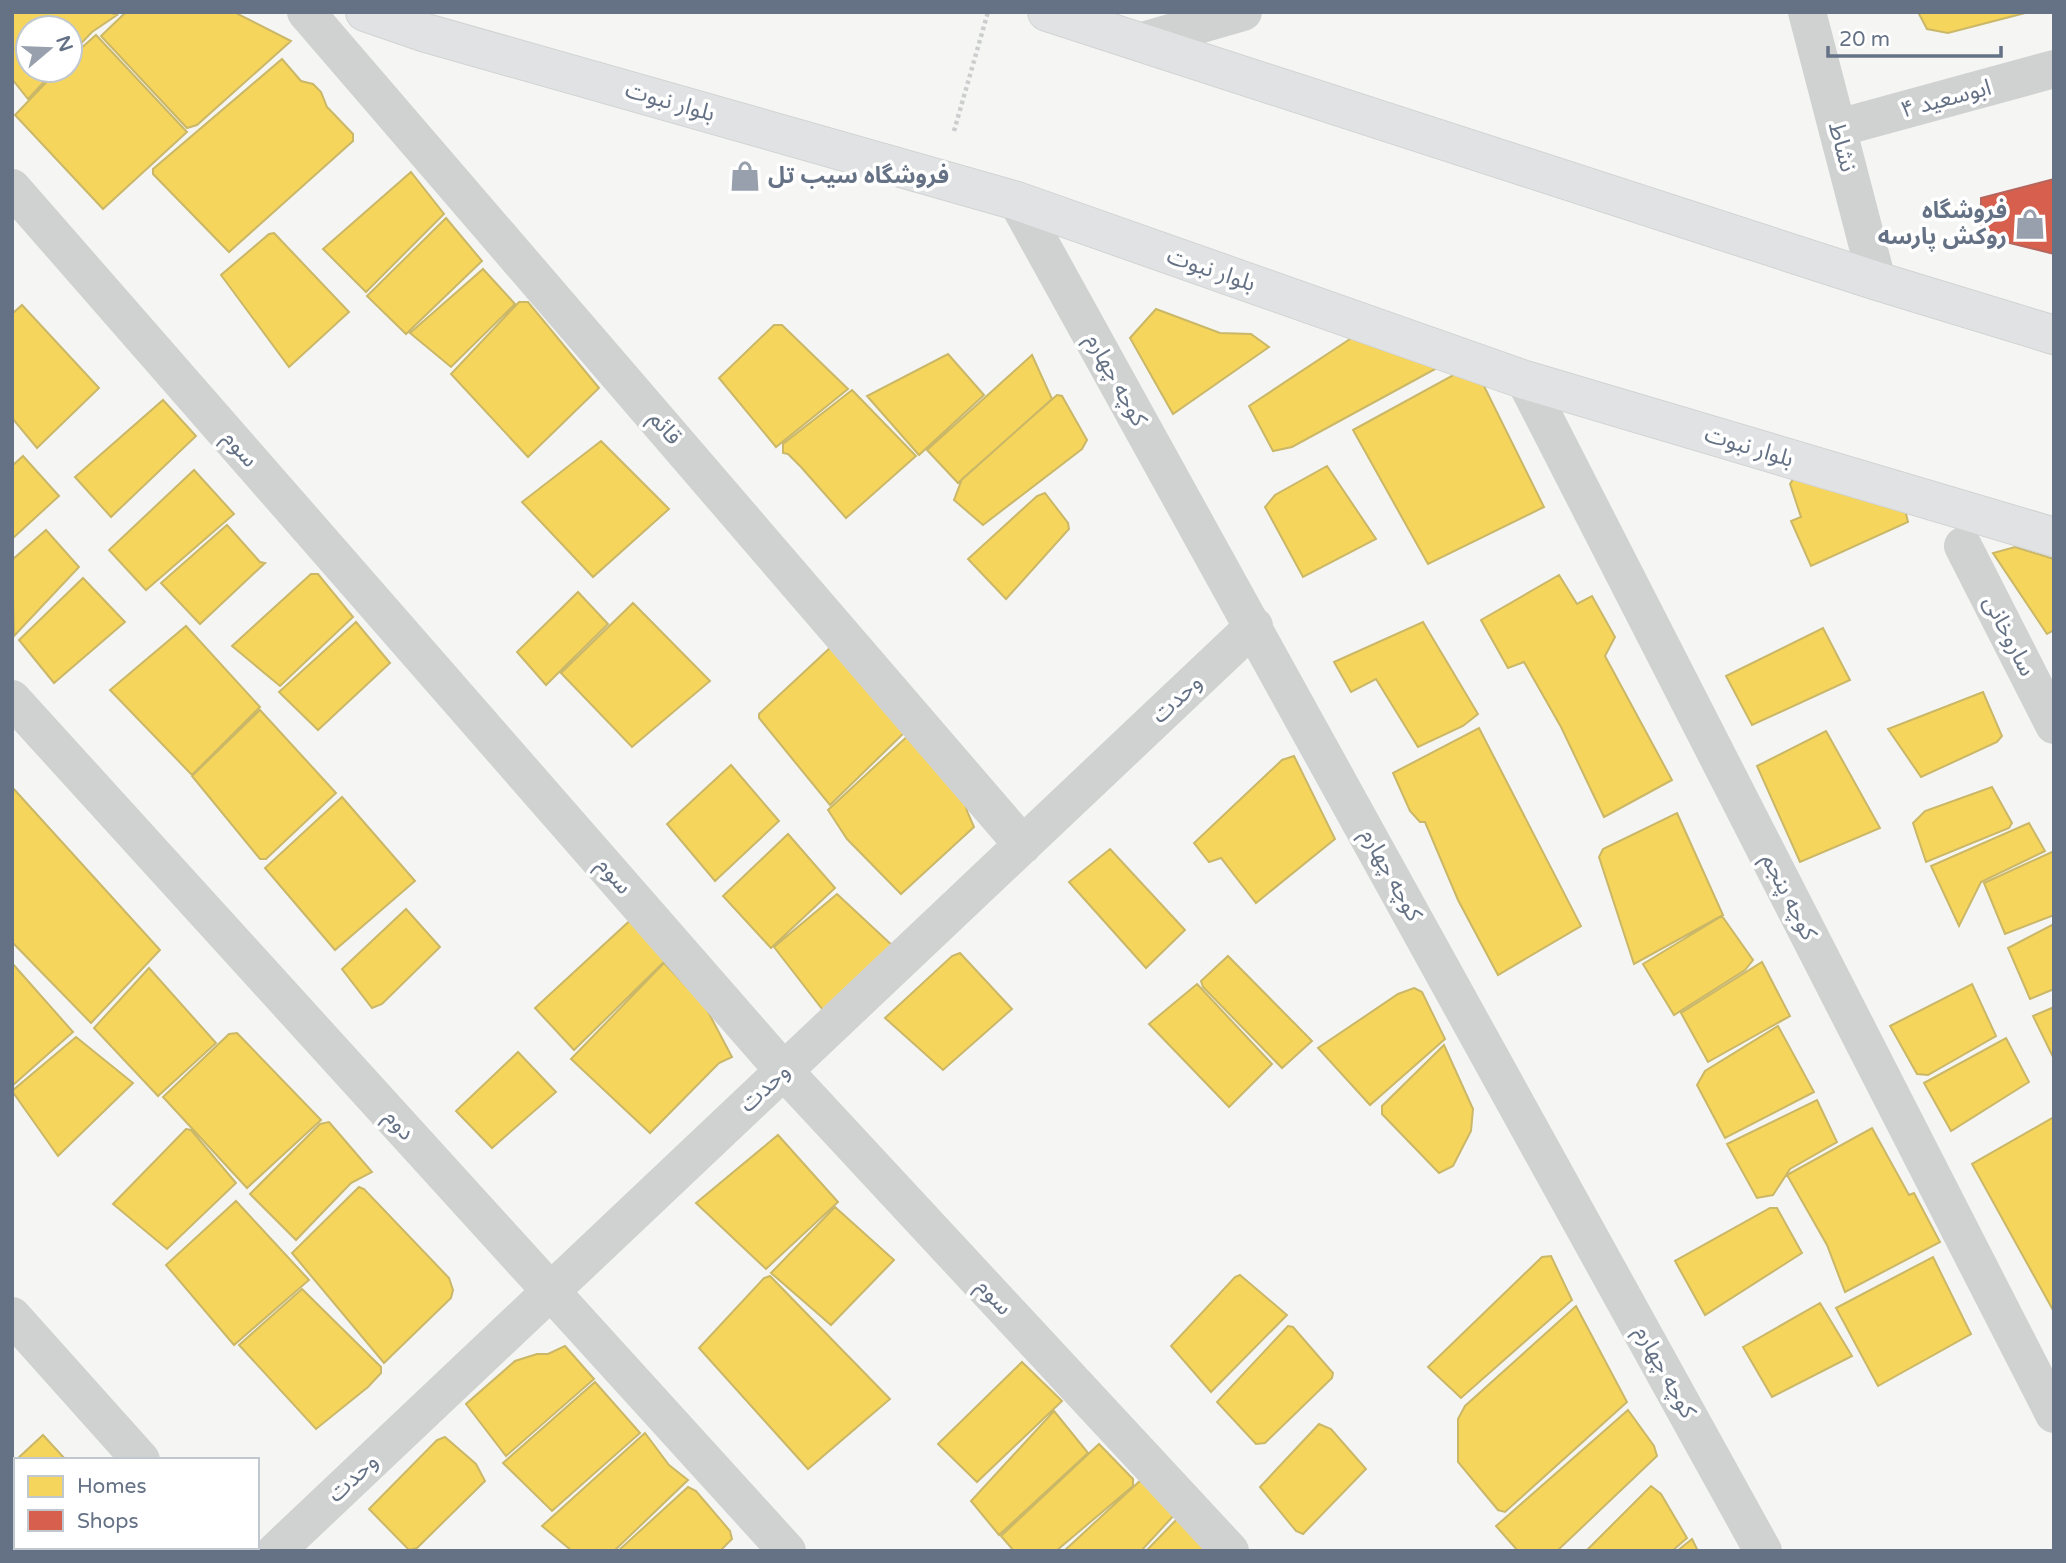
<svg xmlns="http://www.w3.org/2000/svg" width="2066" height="1563" viewBox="0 0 2066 1563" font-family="'Varela Round','Noto Sans Arabic',sans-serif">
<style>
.homes{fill:#f6d55c;stroke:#cab768;stroke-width:2}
.shops{fill:#d6604d;stroke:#b4655e;stroke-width:2}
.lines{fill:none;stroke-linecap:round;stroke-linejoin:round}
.secondary-casing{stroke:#d1d3d3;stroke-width:40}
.path{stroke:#cccdce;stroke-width:4.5;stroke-dasharray:3.5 3.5;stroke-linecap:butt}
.minor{stroke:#d0d1d1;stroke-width:38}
.secondary{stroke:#e1e2e3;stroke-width:38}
.labels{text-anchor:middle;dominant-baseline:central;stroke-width:7;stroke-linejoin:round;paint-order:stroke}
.street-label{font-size:23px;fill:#657285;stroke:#fff}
.poi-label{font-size:23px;font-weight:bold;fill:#657285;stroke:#fff;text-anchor:start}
</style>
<rect width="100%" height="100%" fill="#f5f6f4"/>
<!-- homes -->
<path class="homes" d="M 12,12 L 109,12 L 117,15 L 92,32 L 70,55 L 70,28 L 28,28 L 28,70 L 55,70 L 28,99 L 12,79 Z
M 126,12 L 234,12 L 291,41 L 197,125 L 187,128 L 101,36 Z
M 1918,12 L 2029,12 L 1948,33 L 1927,29 Z
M 96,35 L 187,132 L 103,209 L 15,115 L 58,70 L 70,70 L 70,58 Z
M 282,59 L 301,81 L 313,84 L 321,92 L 327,107 L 353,134 L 353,141 L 229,252 L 153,174 L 153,169 Z
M 411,172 L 444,214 L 366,292 L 323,249 Z
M 446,218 L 482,261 L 406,334 L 367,296 Z
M 274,233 L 349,312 L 289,367 L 221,275 L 269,234 Z
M 483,269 L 515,304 L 451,367 L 410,333 Z
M 519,302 L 528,302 L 599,388 L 528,457 L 451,374 Z
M 22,305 L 99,388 L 37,448 L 12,418 L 12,314 Z
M 1156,309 L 1220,333 L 1251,334 L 1269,347 L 1173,414 L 1130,338 Z
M 774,325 L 782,325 L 848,389 L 776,447 L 719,378 Z
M 1353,337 L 1448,362 L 1292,447 L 1273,451 L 1249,406 Z
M 948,354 L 984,395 L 919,455 L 867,396 Z
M 1032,355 L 1052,399 L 958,483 L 927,450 Z
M 1457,373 L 1482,382 L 1544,507 L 1428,564 L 1353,430 Z
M 852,390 L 916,456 L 846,518 L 801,467 L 788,454 L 783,453 L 783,444 Z
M 1057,395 L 1062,396 L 1087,440 L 1082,449 L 983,525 L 954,500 L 962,479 Z
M 163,400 L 196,436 L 111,517 L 75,477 Z
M 601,441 L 669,509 L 593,577 L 522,502 Z
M 23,456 L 59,496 L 12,539 L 12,466 Z
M 1327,466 L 1376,539 L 1303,577 L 1265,507 L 1275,495 Z
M 194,470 L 234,514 L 146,590 L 109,550 Z
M 1796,475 L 1904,505 L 1908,522 L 1811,566 L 1791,521 L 1801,517 L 1790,484 Z
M 1045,493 L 1068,523 L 1069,529 L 1006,599 L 968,559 L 1037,496 Z
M 227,525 L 260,562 L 265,563 L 200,624 L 161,583 Z
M 46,530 L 79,567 L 14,636 L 12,560 Z
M 2015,547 L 2054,559 L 2054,630 L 2047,634 L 1993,553 Z
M 311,574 L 318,574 L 353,617 L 280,686 L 232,646 Z
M 1559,575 L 1577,604 L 1592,596 L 1615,637 L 1605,656 L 1672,780 L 1604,817 L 1561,727 L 1524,662 L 1508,668 L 1481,620 Z
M 83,578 L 125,622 L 54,683 L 19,640 Z
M 578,592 L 608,624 L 546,685 L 517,652 Z
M 633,603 L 710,681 L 632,747 L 561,673 Z
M 356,622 L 390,663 L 318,730 L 279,692 Z
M 1423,622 L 1478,714 L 1463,726 L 1418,747 L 1376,679 L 1351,692 L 1334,662 Z
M 186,626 L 260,707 L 192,775 L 110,690 Z
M 1823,628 L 1850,680 L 1752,725 L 1726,676 Z
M 831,647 L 911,726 L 830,805 L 759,718 L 759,714 Z
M 1983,692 L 2002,736 L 1997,742 L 1921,777 L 1888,729 Z
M 260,710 L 336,793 L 266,859 L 260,859 L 192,776 Z
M 1479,728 L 1581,926 L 1498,975 L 1458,900 L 1425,822 L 1420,822 L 1410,811 L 1393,773 Z
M 913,731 L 957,768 L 967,811 L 974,827 L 901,894 L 847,839 L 828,810 Z
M 1826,731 L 1880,828 L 1800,862 L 1757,766 Z
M 1294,756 L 1335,839 L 1256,903 L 1221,858 L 1209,862 L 1194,843 L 1282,760 Z
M 731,765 L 779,821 L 715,881 L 667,824 Z
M 12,787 L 160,950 L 91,1023 L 12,942 Z
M 1992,787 L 2012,823 L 2009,828 L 1926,862 L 1913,823 L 1925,811 Z
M 342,797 L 415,881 L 335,950 L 265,868 Z
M 1677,813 L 1723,915 L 1634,964 L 1599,857 L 1603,849 Z
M 2029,823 L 2045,851 L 1981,882 L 1959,926 L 1931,866 Z
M 788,834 L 835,888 L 771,948 L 723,896 Z
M 1110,849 L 1185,930 L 1146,968 L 1069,882 Z
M 2054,851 L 2054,915 L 2005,934 L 1984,883 Z
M 837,894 L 895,948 L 826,1014 L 774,947 Z
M 406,909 L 440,947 L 382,1004 L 372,1008 L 342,969 Z
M 636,915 L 672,954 L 574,1050 L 535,1008 Z
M 1722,916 L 1753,960 L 1745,970 L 1674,1015 L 1643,964 Z
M 2054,924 L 2054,989 L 2030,999 L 2008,948 Z
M 960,953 L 1012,1009 L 943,1070 L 885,1018 L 952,956 Z
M 1228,956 L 1312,1041 L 1282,1068 L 1203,987 L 1201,981 Z
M 1762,962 L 1790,1016 L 1708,1062 L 1681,1013 Z
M 12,963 L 73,1032 L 12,1086 Z
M 664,963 L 705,1006 L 732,1057 L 719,1063 L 650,1133 L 571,1059 Z
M 149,968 L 216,1043 L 158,1096 L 94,1028 Z
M 1197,984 L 1272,1064 L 1229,1107 L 1149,1024 Z
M 1972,984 L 1996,1036 L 1928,1075 L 1917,1074 L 1890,1026 Z
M 1414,988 L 1422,992 L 1445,1039 L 1370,1105 L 1318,1048 L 1398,994 Z
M 2054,1007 L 2054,1059 L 2033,1016 Z
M 1778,1026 L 1814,1092 L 1725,1138 L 1697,1085 L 1705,1071 Z
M 237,1033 L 321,1120 L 247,1188 L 163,1097 L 229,1034 Z
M 76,1037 L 133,1083 L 58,1156 L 12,1091 Z
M 2006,1038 L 2029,1082 L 1951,1131 L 1924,1083 Z
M 1444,1045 L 1473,1109 L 1471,1131 L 1453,1166 L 1439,1173 L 1382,1114 L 1382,1106 Z
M 518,1052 L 556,1092 L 492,1148 L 456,1111 Z
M 1817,1100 L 1837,1142 L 1790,1169 L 1773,1195 L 1757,1198 L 1727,1144 Z
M 2054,1117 L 2054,1312 L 1972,1164 Z
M 329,1122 L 372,1172 L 351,1183 L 296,1240 L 250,1194 L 320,1124 Z
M 1872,1128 L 1909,1195 L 1914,1193 L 1940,1242 L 1845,1292 L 1827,1245 L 1787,1175 Z
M 186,1129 L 191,1130 L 236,1183 L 167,1249 L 113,1204 Z
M 778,1135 L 838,1202 L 766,1269 L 696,1203 Z
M 359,1187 L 364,1189 L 449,1278 L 453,1290 L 451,1298 L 384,1363 L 292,1253 Z
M 236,1201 L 309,1280 L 234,1345 L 166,1265 Z
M 835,1207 L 894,1260 L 831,1325 L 771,1273 Z
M 1770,1208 L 1777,1208 L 1802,1253 L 1705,1315 L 1675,1261 Z
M 1551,1256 L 1572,1300 L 1461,1398 L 1428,1367 L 1542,1257 Z
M 1933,1257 L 1971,1334 L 1878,1386 L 1836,1308 Z
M 1240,1275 L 1287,1315 L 1211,1392 L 1171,1346 L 1235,1277 Z
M 770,1276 L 890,1399 L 808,1469 L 699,1348 L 764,1278 Z
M 302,1289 L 381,1367 L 381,1373 L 368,1387 L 316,1429 L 239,1345 Z
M 1820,1303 L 1852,1356 L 1772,1397 L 1743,1347 Z
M 1576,1306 L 1627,1402 L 1505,1512 L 1498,1510 L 1458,1462 L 1458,1419 L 1465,1406 Z
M 1288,1326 L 1293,1327 L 1333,1373 L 1332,1378 L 1265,1443 L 1256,1444 L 1217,1402 Z
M 565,1346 L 594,1379 L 506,1456 L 466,1404 L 515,1361 L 537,1354 L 548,1354 Z
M 1022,1362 L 1062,1401 L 977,1482 L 938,1444 Z
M 595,1382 L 640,1433 L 552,1511 L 503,1463 Z
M 1628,1410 L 1654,1446 L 1657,1456 L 1557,1551 L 1518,1551 L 1496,1526 Z
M 1054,1411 L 1088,1453 L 999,1535 L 971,1501 Z
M 1319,1424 L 1331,1429 L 1366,1469 L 1303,1534 L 1296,1531 L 1260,1487 Z
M 645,1433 L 669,1465 L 688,1480 L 614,1551 L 572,1551 L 542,1526 Z
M 43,1435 L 66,1460 L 16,1460 Z
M 445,1437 L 476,1464 L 485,1481 L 417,1548 L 409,1550 L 369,1509 L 437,1440 Z
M 1099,1444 L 1133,1479 L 1133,1486 L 1056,1551 L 1014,1551 L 1001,1536 Z
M 16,1460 L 16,1547 L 39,1547 L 35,1551 L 12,1551 L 12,1463 Z
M 1142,1479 L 1176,1513 L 1141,1551 L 1064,1551 Z
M 1651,1486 L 1661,1494 L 1687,1538 L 1672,1551 L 1586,1551 Z
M 688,1487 L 696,1491 L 730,1531 L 732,1539 L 720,1551 L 618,1551 Z
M 1179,1517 L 1209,1551 L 1146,1551 Z
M 1692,1539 L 1698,1551 L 1677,1551 Z"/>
<!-- shops -->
<path class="shops" d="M 2054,179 L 2054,254 L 1981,236 L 1981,198 Z"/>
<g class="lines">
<defs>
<path id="secondary" d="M 365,12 L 426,33 L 1017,201 L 1525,380 L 2054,537
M 1047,12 L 1877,281 L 2054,335"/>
</defs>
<!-- secondary casing -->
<use href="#secondary" class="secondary-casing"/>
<!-- path -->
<path class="path" d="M 954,131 L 988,12"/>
<!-- minor -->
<path class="minor" d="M 306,12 L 1023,845
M 1807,12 L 1877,281
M 1139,42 L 1243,12
M 1838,128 L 2054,69
M 12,188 L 784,1071 L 1230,1551
M 1017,201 L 1763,1551
M 1525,380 L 2054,1414
M 1963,546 L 2054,725
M 12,699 L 787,1551
M 12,1316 L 141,1460
M 220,1547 L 223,1551
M 276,1551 L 1254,626"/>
<!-- secondary -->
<use href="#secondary" class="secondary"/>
</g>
<!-- icons -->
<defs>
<symbol id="shop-bare" viewBox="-9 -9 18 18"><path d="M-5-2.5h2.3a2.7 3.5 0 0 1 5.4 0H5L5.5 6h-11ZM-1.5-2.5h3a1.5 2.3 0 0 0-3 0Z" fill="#97a0ac" stroke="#fff" stroke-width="2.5" paint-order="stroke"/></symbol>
</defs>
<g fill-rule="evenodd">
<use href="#shop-bare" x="723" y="154" width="44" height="44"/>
<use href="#shop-bare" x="2008" y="202" width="44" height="44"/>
</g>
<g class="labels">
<!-- street labels -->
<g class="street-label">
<text transform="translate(1946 99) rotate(-15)">ابوسعید ۴</text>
<text transform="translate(670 102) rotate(16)">بلوار نبوت</text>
<text transform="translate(1842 147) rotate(75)">نشاط</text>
<text transform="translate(1211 270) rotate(19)">بلوار نبوت</text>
<text transform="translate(1116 380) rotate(61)">کوچه چهارم</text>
<text transform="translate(665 428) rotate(49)">قائم</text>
<text transform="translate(1749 447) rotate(17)">بلوار نبوت</text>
<text transform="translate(240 449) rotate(49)">سوم</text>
<text transform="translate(2009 636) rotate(63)">ساروخانی</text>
<text transform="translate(1177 699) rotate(-43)">وحدت</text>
<text transform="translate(1391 875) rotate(61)">کوچه چهارم</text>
<text transform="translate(614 876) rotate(49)">سوم</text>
<text transform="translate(1789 897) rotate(63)">کوچه پنجم</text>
<text transform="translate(765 1088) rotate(-43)">وحدت</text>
<text transform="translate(399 1125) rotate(48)">دوم</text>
<text transform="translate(994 1297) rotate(47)">سوم</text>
<text transform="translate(1665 1372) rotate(61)">کوچه چهارم</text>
<text transform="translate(353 1478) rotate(-43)">وحدت</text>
</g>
<!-- poi labels -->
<g class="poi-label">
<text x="768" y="176">فروشگاه سیب تل</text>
<text x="2007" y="211" text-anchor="end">فروشگاه<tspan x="2007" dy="26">روکش پارسه</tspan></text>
</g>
</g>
<!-- border -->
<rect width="2066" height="1563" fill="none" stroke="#657285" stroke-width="28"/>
<!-- legend -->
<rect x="14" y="1458" width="245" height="91" fill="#ffffff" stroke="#c1c7ce" stroke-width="2"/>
<rect x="28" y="1476" width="35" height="21" fill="#f6d55c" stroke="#c1c7ce" stroke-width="2"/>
<text x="77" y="1493" font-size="21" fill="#657285">Homes</text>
<rect x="28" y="1510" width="35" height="21" fill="#d6604d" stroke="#c1c7ce" stroke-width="2"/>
<text x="77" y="1528" font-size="21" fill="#657285">Shops</text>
<!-- north arrow -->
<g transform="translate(49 49) rotate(71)"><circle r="33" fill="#ffffff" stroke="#c1c7ce" stroke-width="2"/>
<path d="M0-5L12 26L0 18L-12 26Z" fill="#97a0ac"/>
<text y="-10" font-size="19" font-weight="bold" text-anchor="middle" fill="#657285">N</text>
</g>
<!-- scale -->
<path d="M1828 46v10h173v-10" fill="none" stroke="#657285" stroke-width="3.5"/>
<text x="1839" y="46" font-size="21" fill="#657285" stroke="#ffffff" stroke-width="5" paint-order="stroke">20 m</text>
</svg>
